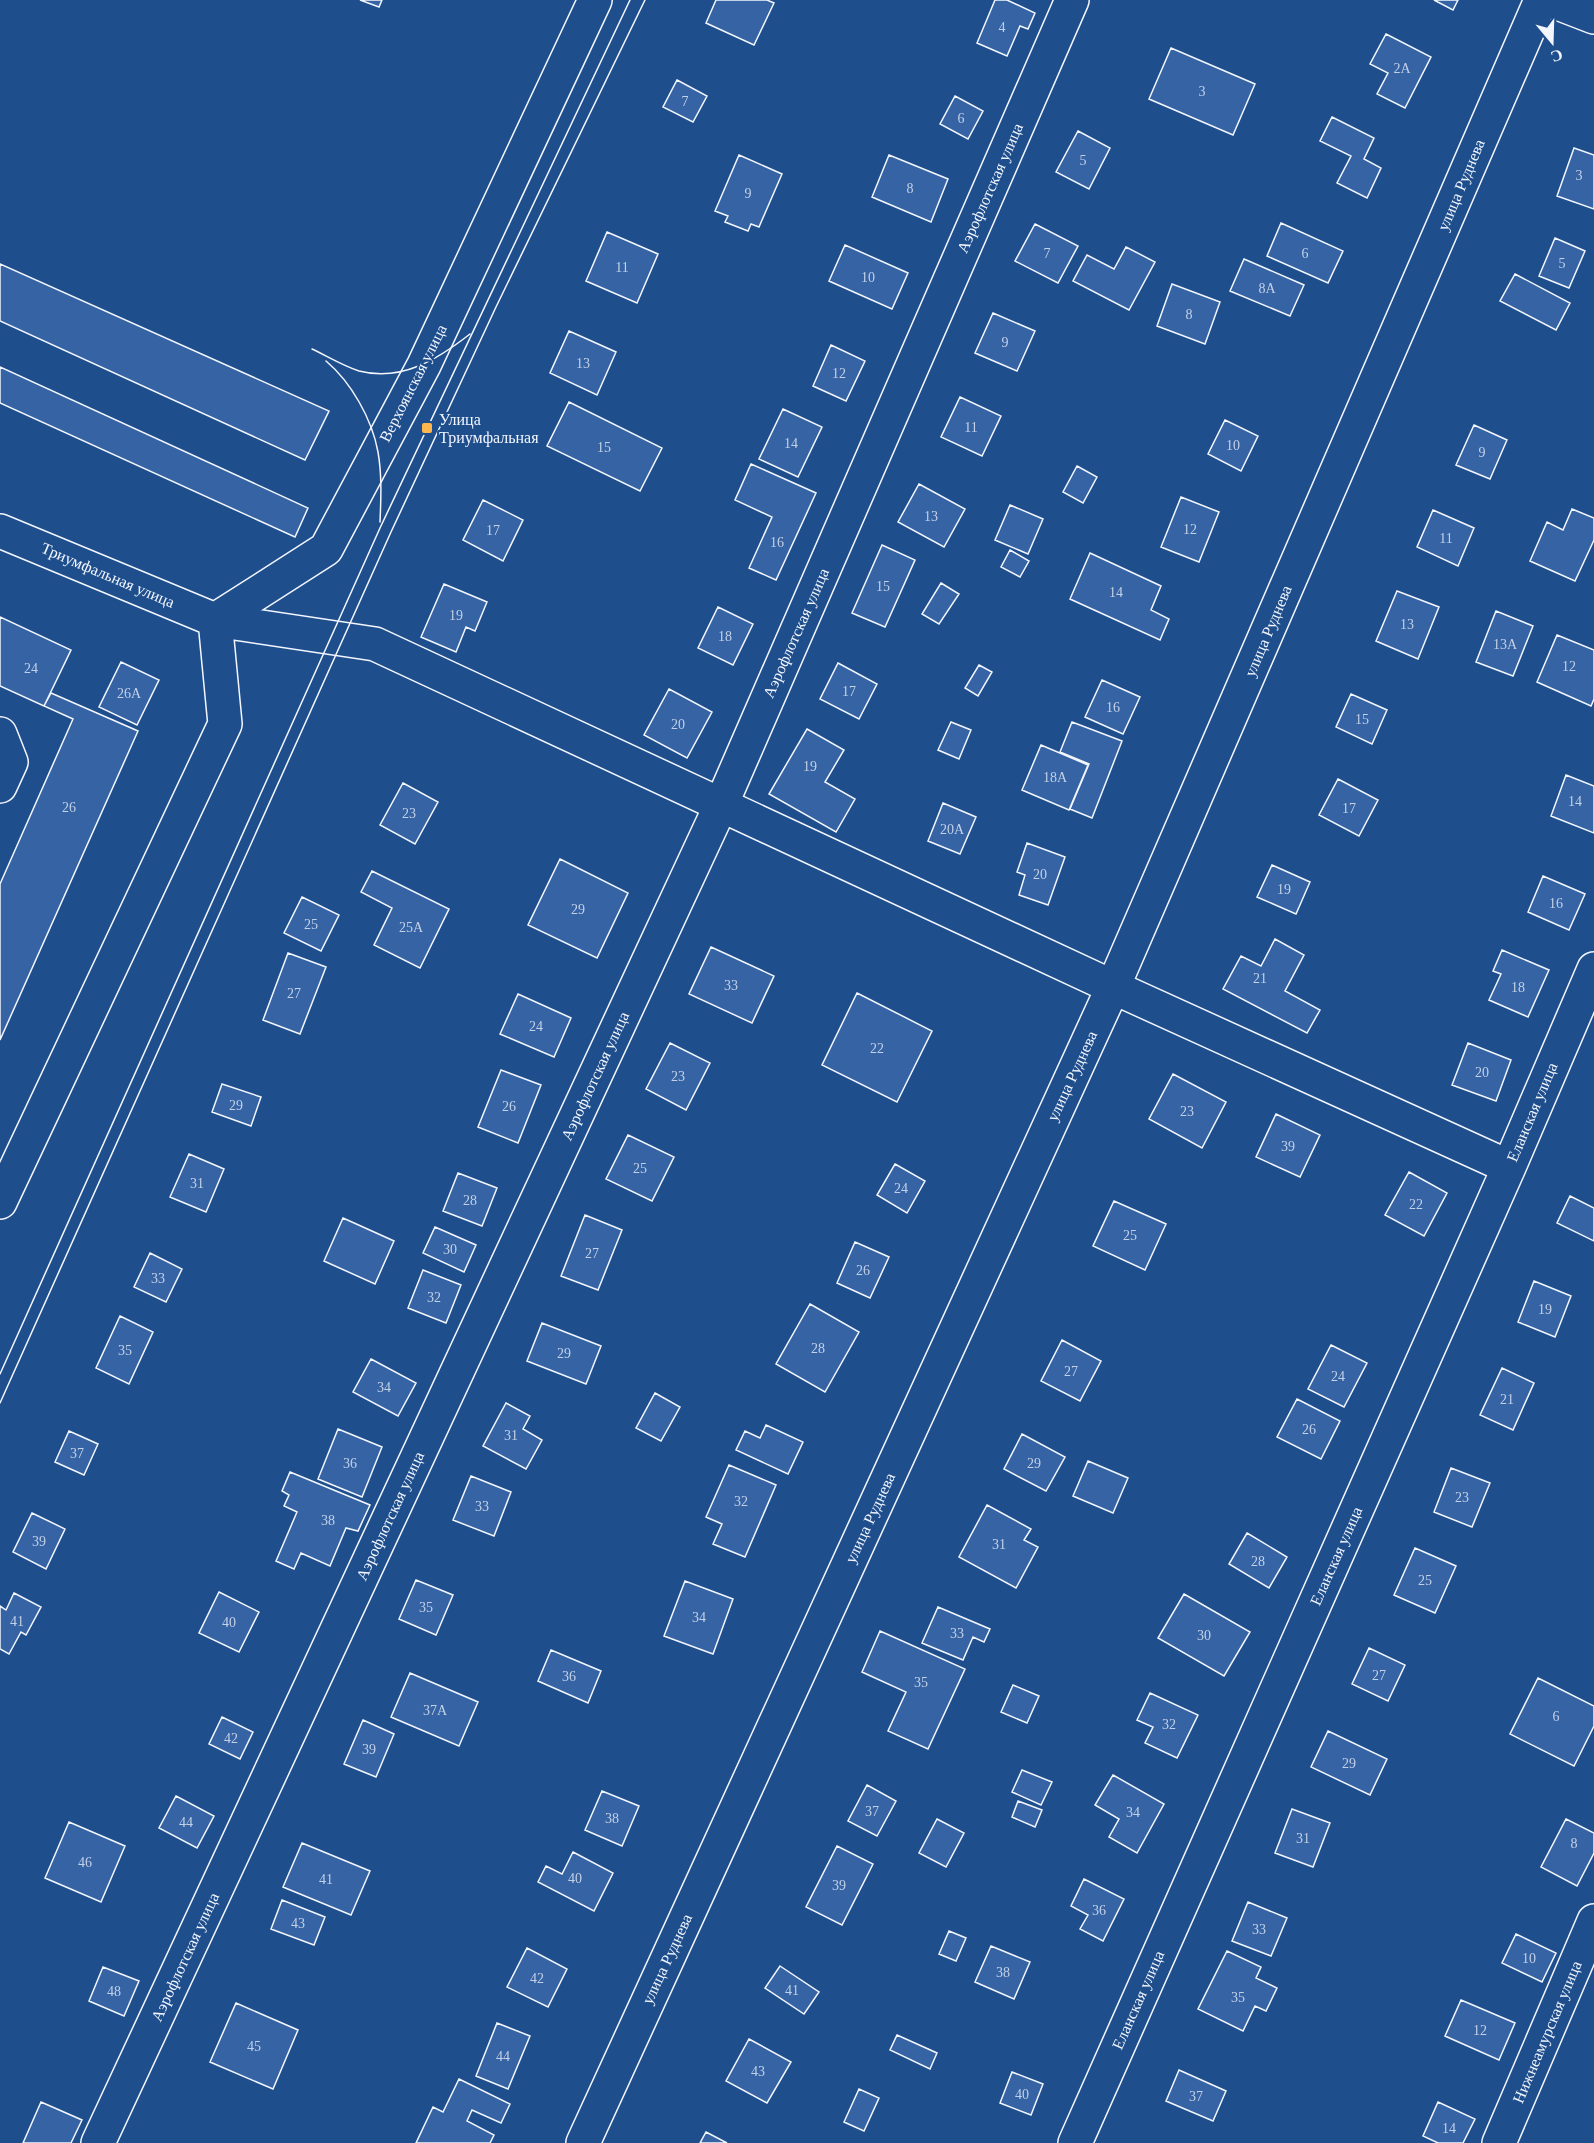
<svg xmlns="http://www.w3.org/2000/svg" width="1594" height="2143" viewBox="0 0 1594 2143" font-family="Georgia,serif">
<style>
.building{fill:#3563a3;stroke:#f2f6ff;stroke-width:1.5}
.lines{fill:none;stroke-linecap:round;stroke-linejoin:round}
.minor-casing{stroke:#f2f6ff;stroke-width:36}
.minor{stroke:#1f4e8c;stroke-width:33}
.tram{stroke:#f2f6ff;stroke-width:1.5}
.poi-dot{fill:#ffb74d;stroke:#1f4e8c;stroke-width:2}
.labels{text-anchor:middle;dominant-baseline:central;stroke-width:4.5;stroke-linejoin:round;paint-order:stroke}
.number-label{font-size:14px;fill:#c3d1e8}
.street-label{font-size:16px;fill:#f2f6ff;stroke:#1f4e8c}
.poi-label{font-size:16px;fill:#f2f6ff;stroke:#1f4e8c;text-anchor:start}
</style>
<rect width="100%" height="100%" fill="#1f4e8c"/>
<!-- building -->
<path class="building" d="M 360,0 L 382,0 L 379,7 Z
M 716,0 L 767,0 L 774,3 L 754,45 L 706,23 Z
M 995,0 L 1007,0 L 1035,13 L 1028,29 L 1020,26 L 1007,56 L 977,43 Z
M 1434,0 L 1458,0 L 1453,10 Z
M 1386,34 L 1431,57 L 1405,108 L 1377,94 L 1388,73 L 1370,64 Z
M 1171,48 L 1255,84 L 1233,135 L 1149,99 Z
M 677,80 L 707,96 L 693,122 L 663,107 Z
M 955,96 L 983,111 L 968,139 L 940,124 Z
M 1332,117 L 1374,138 L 1364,159 L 1381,168 L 1367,198 L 1337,183 L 1351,156 L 1320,141 Z
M 1078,131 L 1110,148 L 1089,189 L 1056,172 Z
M 1574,148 L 1594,155 L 1594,209 L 1557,196 Z
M 739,155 L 782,174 L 759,227 L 751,224 L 748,231 L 725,222 L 728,216 L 715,211 Z
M 889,155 L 948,179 L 931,222 L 872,197 Z
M 1281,223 L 1343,251 L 1328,283 L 1267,256 Z
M 1035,224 L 1078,246 L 1058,283 L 1015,261 Z
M 607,232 L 658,254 L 637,303 L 586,281 Z
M 1555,238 L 1585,251 L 1569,288 L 1539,276 Z
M 845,245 L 908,273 L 892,309 L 829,281 Z
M 1126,247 L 1155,262 L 1129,310 L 1073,281 L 1087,255 L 1114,269 Z
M 1244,259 L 1304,285 L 1290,316 L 1230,291 Z
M 0,264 L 329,411 L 305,460 L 0,321 Z
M 1515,274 L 1570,303 L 1556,330 L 1500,301 Z
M 1172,284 L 1220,302 L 1205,344 L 1157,326 Z
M 993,313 L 1035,331 L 1017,371 L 975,353 Z
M 569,331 L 616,352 L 597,395 L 550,373 Z
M 831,345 L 865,361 L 846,401 L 813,386 Z
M 0,367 L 308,508 L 295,537 L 0,403 Z
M 960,397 L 1001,416 L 982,456 L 941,437 Z
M 569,402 L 662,448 L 640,491 L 547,446 Z
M 783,409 L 822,427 L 798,477 L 759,459 Z
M 1225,420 L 1258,436 L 1241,471 L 1208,454 Z
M 1474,425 L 1507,440 L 1490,479 L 1456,465 Z
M 751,464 L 816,493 L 776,580 L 749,568 L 772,517 L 735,500 Z
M 1077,466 L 1097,477 L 1083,503 L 1063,492 Z
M 919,484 L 965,509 L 944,547 L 898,522 Z
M 1181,497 L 1219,512 L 1199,562 L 1161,547 Z
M 483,500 L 523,520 L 503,561 L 463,540 Z
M 1010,505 L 1043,519 L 1028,554 L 995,540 Z
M 1572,509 L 1594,518 L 1594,540 L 1575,581 L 1530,561 L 1547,522 L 1563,530 Z
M 1433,510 L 1474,528 L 1458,566 L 1417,547 Z
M 882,545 L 915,560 L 885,627 L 852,613 Z
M 1010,550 L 1029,561 L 1020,577 L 1001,567 Z
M 1090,553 L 1161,586 L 1151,610 L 1169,619 L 1160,640 L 1070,599 Z
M 941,583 L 959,594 L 939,624 L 922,614 Z
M 444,584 L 487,602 L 475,631 L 466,627 L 456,652 L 421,637 Z
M 1397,591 L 1439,607 L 1418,659 L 1376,641 Z
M 718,607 L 753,624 L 733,665 L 698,648 Z
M 1496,611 L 1533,626 L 1513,676 L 1476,662 Z
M 0,617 L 71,650 L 44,706 L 0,686 Z
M 1557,635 L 1594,650 L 1594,699 L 1591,706 L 1537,682 Z
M 121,662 L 159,680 L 137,725 L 99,707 Z
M 838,663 L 877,684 L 859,719 L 820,699 Z
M 979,665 L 992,672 L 978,696 L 965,688 Z
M 1102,680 L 1140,697 L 1123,734 L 1085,717 Z
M 669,689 L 712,712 L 687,758 L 644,735 Z
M 51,693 L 138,731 L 0,1040 L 0,884 L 73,719 L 44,706 Z
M 1351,694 L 1387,710 L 1372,744 L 1336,727 Z
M 951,722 L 971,730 L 959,759 L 938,750 Z
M 1072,722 L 1122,741 L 1092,818 L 1070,809 L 1089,764 L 1060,752 Z
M 807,729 L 844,750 L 825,782 L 855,799 L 836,832 L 769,794 Z
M 1041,745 L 1088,765 L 1069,810 L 1022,790 Z
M 1566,775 L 1594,786 L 1594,833 L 1551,816 Z
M 1338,779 L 1378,800 L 1359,836 L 1319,815 Z
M 403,783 L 438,802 L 415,844 L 380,825 Z
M 943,803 L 976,817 L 960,854 L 928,841 Z
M 1027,843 L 1065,857 L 1048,905 L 1019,895 L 1025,875 L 1017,872 Z
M 560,859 L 628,893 L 597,958 L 528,925 Z
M 1272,865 L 1310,882 L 1296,914 L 1257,897 Z
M 372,871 L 449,909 L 420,968 L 374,945 L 392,908 L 361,892 Z
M 1543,876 L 1585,894 L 1569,930 L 1528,912 Z
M 302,897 L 339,915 L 321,951 L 284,933 Z
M 1275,939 L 1304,955 L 1285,991 L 1320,1010 L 1307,1033 L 1223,989 L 1241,956 L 1261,966 Z
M 711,947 L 774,976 L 752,1023 L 689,994 Z
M 1502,950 L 1549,970 L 1528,1017 L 1489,1000 L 1501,974 L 1493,971 Z
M 288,953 L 326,967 L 300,1034 L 263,1020 Z
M 857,993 L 932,1031 L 897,1102 L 822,1065 Z
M 518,994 L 571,1018 L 554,1057 L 500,1034 Z
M 670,1043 L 710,1063 L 686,1110 L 646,1089 Z
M 1468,1043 L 1511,1060 L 1496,1101 L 1452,1085 Z
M 501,1070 L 541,1085 L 518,1143 L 478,1127 Z
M 1173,1074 L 1226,1102 L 1202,1148 L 1149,1119 Z
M 222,1084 L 261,1097 L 251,1126 L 212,1112 Z
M 1276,1114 L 1320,1135 L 1300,1177 L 1256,1157 Z
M 628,1135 L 674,1157 L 652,1201 L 606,1179 Z
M 189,1154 L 224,1169 L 206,1212 L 170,1197 Z
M 895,1164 L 925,1181 L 907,1213 L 877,1195 Z
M 1409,1172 L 1447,1193 L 1424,1236 L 1385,1215 Z
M 458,1173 L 497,1188 L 482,1226 L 443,1211 Z
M 1570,1196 L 1594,1208 L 1594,1241 L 1557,1223 Z
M 1114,1201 L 1166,1224 L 1145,1270 L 1093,1246 Z
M 585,1215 L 622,1230 L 598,1290 L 561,1276 Z
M 343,1218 L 394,1241 L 375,1284 L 324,1261 Z
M 435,1227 L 476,1245 L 464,1272 L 423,1253 Z
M 855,1242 L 889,1257 L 870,1298 L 837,1283 Z
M 150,1253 L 182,1269 L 166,1302 L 134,1287 Z
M 423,1270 L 461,1285 L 446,1323 L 408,1308 Z
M 1534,1281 L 1571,1296 L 1555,1337 L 1518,1322 Z
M 810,1304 L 859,1332 L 825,1392 L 776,1364 Z
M 120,1316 L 153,1332 L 129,1384 L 96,1368 Z
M 542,1323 L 601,1346 L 586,1384 L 527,1361 Z
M 1062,1340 L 1101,1361 L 1080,1401 L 1041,1381 Z
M 1331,1345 L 1367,1363 L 1344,1407 L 1308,1389 Z
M 371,1359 L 416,1383 L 398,1416 L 353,1392 Z
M 1502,1368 L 1534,1383 L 1513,1430 L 1480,1415 Z
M 655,1393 L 680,1407 L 661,1441 L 636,1428 Z
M 1297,1399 L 1340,1421 L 1321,1459 L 1277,1437 Z
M 506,1403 L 530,1416 L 523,1429 L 542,1440 L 526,1469 L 483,1446 Z
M 766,1425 L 803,1442 L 788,1474 L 736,1450 L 745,1431 L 760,1438 Z
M 338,1429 L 382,1447 L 362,1497 L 318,1479 Z
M 69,1431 L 98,1444 L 84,1475 L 55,1462 Z
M 1022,1434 L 1065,1457 L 1046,1491 L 1004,1469 Z
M 1088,1461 L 1128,1478 L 1113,1513 L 1073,1496 Z
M 729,1465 L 776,1485 L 745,1557 L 713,1544 L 722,1524 L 706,1517 Z
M 1451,1468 L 1490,1483 L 1472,1527 L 1434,1512 Z
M 290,1472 L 370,1505 L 358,1531 L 346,1528 L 330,1566 L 301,1553 L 294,1569 L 276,1561 L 297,1512 L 284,1506 L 289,1495 L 282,1491 Z
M 471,1476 L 511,1492 L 494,1536 L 453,1520 Z
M 987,1505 L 1031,1529 L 1024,1540 L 1038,1547 L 1016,1588 L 959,1557 Z
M 32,1513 L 65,1529 L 46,1569 L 13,1552 Z
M 1247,1533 L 1287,1557 L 1269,1588 L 1229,1564 Z
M 1415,1548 L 1456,1566 L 1435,1613 L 1394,1595 Z
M 416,1580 L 453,1595 L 436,1635 L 399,1619 Z
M 685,1581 L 733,1599 L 713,1654 L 664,1636 Z
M 219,1592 L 259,1612 L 239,1652 L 199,1633 Z
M 14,1593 L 41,1607 L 26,1635 L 21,1632 L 9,1654 L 0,1649 L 0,1606 L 6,1610 Z
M 1184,1594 L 1250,1632 L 1224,1676 L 1158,1638 Z
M 938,1607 L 990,1629 L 984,1642 L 973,1637 L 963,1660 L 922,1643 Z
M 880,1631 L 965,1669 L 928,1749 L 888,1731 L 906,1692 L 862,1672 Z
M 1369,1648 L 1405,1665 L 1388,1701 L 1352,1684 Z
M 551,1650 L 601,1671 L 588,1703 L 538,1681 Z
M 410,1673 L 478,1702 L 459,1746 L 391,1717 Z
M 1538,1678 L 1594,1706 L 1594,1726 L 1574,1766 L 1510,1734 Z
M 1013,1685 L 1039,1696 L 1027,1723 L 1001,1712 Z
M 1150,1693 L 1198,1715 L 1177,1758 L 1145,1743 L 1153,1727 L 1137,1720 Z
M 222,1717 L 253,1732 L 240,1759 L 209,1744 Z
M 363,1720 L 394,1734 L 376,1777 L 344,1764 Z
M 1328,1731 L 1387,1759 L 1370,1795 L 1311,1767 Z
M 1022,1770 L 1052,1782 L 1041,1805 L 1012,1792 Z
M 1113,1775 L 1164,1804 L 1137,1853 L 1109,1837 L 1119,1819 L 1095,1805 Z
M 867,1785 L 896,1801 L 877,1836 L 848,1821 Z
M 602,1791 L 639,1806 L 622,1846 L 585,1830 Z
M 176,1796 L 214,1816 L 197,1848 L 159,1828 Z
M 1018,1801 L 1042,1810 L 1035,1827 L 1012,1817 Z
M 1292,1809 L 1330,1823 L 1313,1867 L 1275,1853 Z
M 937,1819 L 964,1833 L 946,1867 L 919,1853 Z
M 1566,1819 L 1594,1833 L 1594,1853 L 1577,1886 L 1541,1867 Z
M 69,1822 L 125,1846 L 101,1902 L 45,1878 Z
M 302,1843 L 370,1871 L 351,1915 L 283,1887 Z
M 837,1846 L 873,1864 L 842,1925 L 806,1907 Z
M 573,1852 L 613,1873 L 594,1911 L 538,1882 L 546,1866 L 562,1874 Z
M 1084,1879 L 1124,1899 L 1103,1941 L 1080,1929 L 1088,1915 L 1071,1906 Z
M 282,1900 L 325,1917 L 314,1945 L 271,1929 Z
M 1248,1902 L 1287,1918 L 1271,1956 L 1232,1941 Z
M 949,1931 L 966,1938 L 956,1961 L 939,1954 Z
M 1516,1934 L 1556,1953 L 1542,1982 L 1502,1963 Z
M 991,1946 L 1030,1962 L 1014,1999 L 975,1982 Z
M 527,1948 L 567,1969 L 548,2007 L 507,1987 Z
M 1227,1951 L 1261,1967 L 1256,1978 L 1277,1988 L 1266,2011 L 1255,2006 L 1243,2031 L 1198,2009 Z
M 780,1966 L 819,1992 L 804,2014 L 765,1988 Z
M 103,1967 L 139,1981 L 124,2016 L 89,2001 Z
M 1461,2000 L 1515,2023 L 1499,2060 L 1445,2036 Z
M 236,2003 L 298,2030 L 273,2089 L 210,2062 Z
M 497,2023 L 530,2036 L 508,2089 L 476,2076 Z
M 897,2035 L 937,2053 L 930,2069 L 890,2050 Z
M 749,2039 L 791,2062 L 767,2103 L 726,2081 Z
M 1179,2070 L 1226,2091 L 1213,2121 L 1166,2101 Z
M 1012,2072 L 1043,2084 L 1031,2115 L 1000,2103 Z
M 459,2079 L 510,2104 L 501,2123 L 472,2110 L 467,2121 L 494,2135 L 490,2143 L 416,2143 L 433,2107 L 443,2112 Z
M 859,2089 L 879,2098 L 864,2131 L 844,2122 Z
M 41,2102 L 82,2120 L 71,2143 L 23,2143 Z
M 1438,2102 L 1475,2119 L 1463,2143 L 1438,2143 L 1423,2136 Z
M 706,2132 L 727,2143 L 700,2143 Z"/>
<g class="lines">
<defs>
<path id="minor" d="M 1550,0 L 1594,17
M 0,531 L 215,620 L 375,644 L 1113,987 L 1509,1167
M 0,734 L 11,762 L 0,786
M 0,1202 L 225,724 L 215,620 L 326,549 L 424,365 L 595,0
M 98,2143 L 721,805 L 1072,0
M 583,2143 L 1113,987 L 1541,0
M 1075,2143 L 1509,1167 L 1594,969
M 1499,2143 L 1594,1921"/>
</defs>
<!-- minor casing -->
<use href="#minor" class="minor-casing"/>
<!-- minor -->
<use href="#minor" class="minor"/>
<!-- tram -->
<path class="tram" d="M 312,349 C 327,356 343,366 359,371 C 402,382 438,359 470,334
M 326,361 C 351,382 372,419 378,452 C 382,475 381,499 380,522
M 0,1374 L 380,528 L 630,0
M 0,1403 L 391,532 L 496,307 L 645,0"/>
</g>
<!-- markers -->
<rect class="poi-dot" x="421" y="422" width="12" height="12" rx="3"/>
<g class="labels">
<!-- number labels -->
<g class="number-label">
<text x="1002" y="27">4</text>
<text x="1402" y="68">2А</text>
<text x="1202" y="91">3</text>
<text x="685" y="101">7</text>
<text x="961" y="118">6</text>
<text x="1083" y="160">5</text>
<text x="1579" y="175">3</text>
<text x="910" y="188">8</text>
<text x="748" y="193">9</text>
<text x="1047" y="253">7</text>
<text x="1305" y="253">6</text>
<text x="1562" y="263">5</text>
<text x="622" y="267">11</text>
<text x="868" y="277">10</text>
<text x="1267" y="288">8А</text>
<text x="1189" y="314">8</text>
<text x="1005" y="342">9</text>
<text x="583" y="363">13</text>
<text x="839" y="373">12</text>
<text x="971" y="427">11</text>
<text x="791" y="443">14</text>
<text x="1233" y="445">10</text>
<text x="604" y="447">15</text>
<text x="1482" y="452">9</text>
<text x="931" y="516">13</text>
<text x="1190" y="529">12</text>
<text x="493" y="530">17</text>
<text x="1446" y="538">11</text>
<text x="777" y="542">16</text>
<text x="883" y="586">15</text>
<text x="1116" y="592">14</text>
<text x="456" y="615">19</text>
<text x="1407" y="624">13</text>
<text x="725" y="636">18</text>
<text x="1505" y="644">13А</text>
<text x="1569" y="666">12</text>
<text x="31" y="668">24</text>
<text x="849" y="691">17</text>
<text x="129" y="693">26А</text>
<text x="1113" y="707">16</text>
<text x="1362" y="719">15</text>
<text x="678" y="724">20</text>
<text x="810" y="766">19</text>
<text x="1055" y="777">18А</text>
<text x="1575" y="801">14</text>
<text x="69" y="807">26</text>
<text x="1349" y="808">17</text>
<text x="409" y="813">23</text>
<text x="952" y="829">20А</text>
<text x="1040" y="874">20</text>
<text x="1284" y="889">19</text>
<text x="1556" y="903">16</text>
<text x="578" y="909">29</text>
<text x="311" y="924">25</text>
<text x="411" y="927">25А</text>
<text x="1260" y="978">21</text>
<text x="731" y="985">33</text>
<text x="1518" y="987">18</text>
<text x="294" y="993">27</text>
<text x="536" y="1026">24</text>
<text x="877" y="1048">22</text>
<text x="1482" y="1072">20</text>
<text x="678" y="1076">23</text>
<text x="236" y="1105">29</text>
<text x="509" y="1106">26</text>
<text x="1187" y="1111">23</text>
<text x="1288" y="1146">39</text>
<text x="640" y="1168">25</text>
<text x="197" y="1183">31</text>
<text x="901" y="1188">24</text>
<text x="470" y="1200">28</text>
<text x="1416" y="1204">22</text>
<text x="1130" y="1235">25</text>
<text x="450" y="1249">30</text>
<text x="592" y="1253">27</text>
<text x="863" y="1270">26</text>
<text x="158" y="1278">33</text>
<text x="434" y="1297">32</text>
<text x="1545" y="1309">19</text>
<text x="818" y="1348">28</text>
<text x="125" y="1350">35</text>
<text x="564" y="1353">29</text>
<text x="1071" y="1371">27</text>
<text x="1338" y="1376">24</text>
<text x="384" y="1387">34</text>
<text x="1507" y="1399">21</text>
<text x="1309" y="1429">26</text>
<text x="511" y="1435">31</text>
<text x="77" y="1453">37</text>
<text x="350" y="1463">36</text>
<text x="1034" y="1463">29</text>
<text x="1462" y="1497">23</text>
<text x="741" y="1501">32</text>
<text x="482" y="1506">33</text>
<text x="328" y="1520">38</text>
<text x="39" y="1541">39</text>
<text x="999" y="1544">31</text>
<text x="1258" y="1561">28</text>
<text x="1425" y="1580">25</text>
<text x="426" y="1607">35</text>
<text x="699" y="1617">34</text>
<text x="17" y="1621">41</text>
<text x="229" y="1622">40</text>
<text x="957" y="1633">33</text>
<text x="1204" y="1635">30</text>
<text x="1379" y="1675">27</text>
<text x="569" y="1676">36</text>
<text x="921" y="1682">35</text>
<text x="435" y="1710">37А</text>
<text x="1556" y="1716">6</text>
<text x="1169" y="1724">32</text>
<text x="231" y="1738">42</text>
<text x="369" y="1749">39</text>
<text x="1349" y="1763">29</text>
<text x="872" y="1811">37</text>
<text x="1133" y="1812">34</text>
<text x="612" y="1818">38</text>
<text x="186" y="1822">44</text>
<text x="1303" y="1838">31</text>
<text x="1574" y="1843">8</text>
<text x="85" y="1862">46</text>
<text x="575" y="1878">40</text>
<text x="326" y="1879">41</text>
<text x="839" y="1885">39</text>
<text x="1099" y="1910">36</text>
<text x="298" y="1923">43</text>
<text x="1259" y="1929">33</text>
<text x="1529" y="1958">10</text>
<text x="1003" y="1972">38</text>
<text x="537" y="1978">42</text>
<text x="792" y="1990">41</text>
<text x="114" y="1991">48</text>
<text x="1238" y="1997">35</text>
<text x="1480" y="2030">12</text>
<text x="254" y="2046">45</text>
<text x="503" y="2056">44</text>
<text x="758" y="2071">43</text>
<text x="1022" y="2094">40</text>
<text x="1196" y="2096">37</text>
<text x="1449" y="2128">14</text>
</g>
<!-- street labels -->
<g class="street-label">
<text transform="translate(1461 185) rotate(-67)">улица Руднева</text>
<text transform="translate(990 188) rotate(-66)">Аэрофлотская улица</text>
<text transform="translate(413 383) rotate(-63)">Верхоянская улица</text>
<text transform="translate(108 575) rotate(23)">Триумфальная улица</text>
<text transform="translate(1268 631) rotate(-67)">улица Руднева</text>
<text transform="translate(796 633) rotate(-66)">Аэрофлотская улица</text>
<text transform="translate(595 1076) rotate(-65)">Аэрофлотская улица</text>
<text transform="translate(1072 1076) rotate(-65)">улица Руднева</text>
<text transform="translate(1532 1112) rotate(-67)">Еланская улица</text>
<text transform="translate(390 1516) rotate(-65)">Аэрофлотская улица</text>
<text transform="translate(870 1518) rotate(-65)">улица Руднева</text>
<text transform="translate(1336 1556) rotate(-66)">Еланская улица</text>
<text transform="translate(185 1957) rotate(-65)">Аэрофлотская улица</text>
<text transform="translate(667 1959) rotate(-65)">улица Руднева</text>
<text transform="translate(1138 2000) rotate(-66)">Еланская улица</text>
<text transform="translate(1547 2032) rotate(-67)">Нижнеамурская улица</text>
</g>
<!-- poi labels -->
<g class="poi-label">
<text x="439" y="419">Улица<tspan x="439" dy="18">Триумфальная</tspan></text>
</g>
</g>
<!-- north arrow -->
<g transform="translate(1552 42) rotate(161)" stroke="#1f4e8c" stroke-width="4.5" paint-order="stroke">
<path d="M0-4.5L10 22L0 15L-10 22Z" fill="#f2f6ff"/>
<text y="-9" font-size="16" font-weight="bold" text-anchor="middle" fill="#f2f6ff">С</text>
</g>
</svg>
